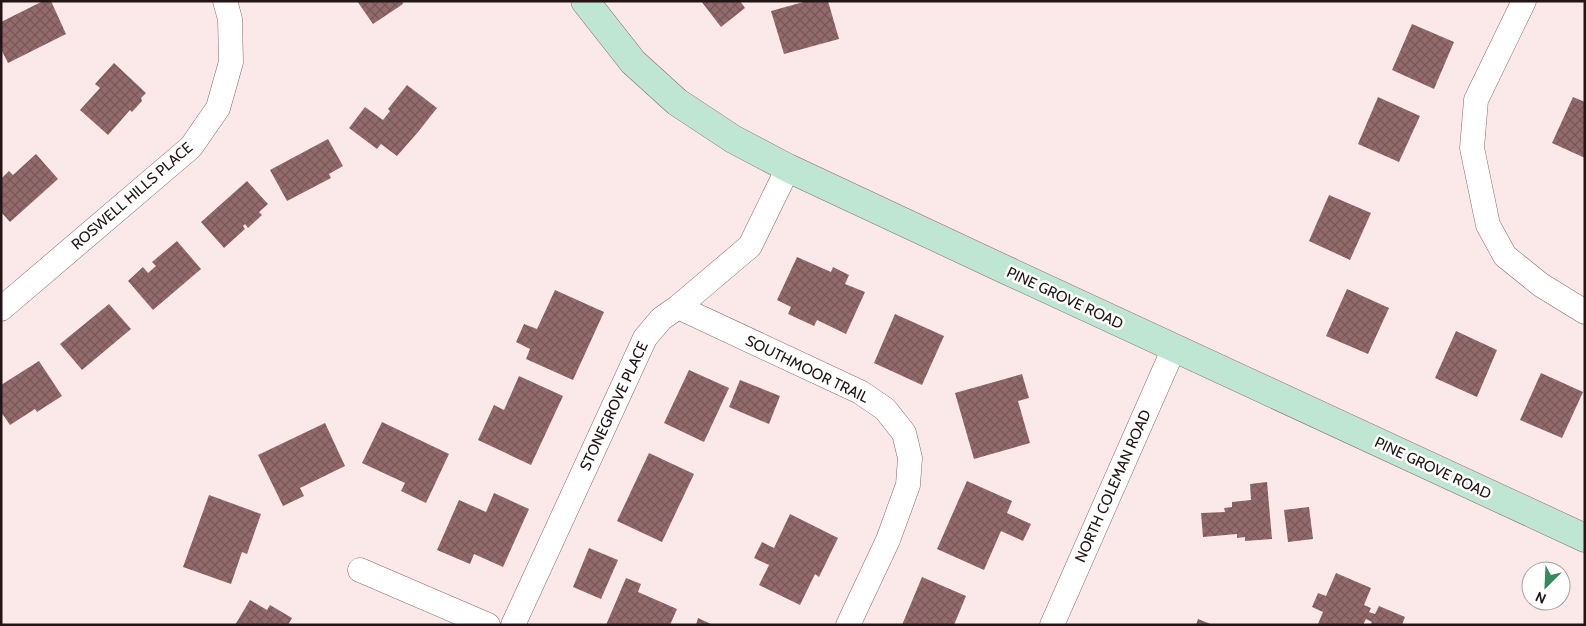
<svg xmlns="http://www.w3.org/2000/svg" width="1586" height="626" viewBox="0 0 1586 626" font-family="Cabin,sans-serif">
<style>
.building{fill:url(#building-cross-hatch)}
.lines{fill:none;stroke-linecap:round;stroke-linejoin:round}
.minor-casing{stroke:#8c6667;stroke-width:25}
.secondary-casing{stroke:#8c6667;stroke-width:29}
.minor{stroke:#fff;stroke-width:24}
.secondary{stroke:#bfe6d2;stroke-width:28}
.labels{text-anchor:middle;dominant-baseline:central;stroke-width:5;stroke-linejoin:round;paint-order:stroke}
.street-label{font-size:15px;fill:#231515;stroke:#fff}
</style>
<defs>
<pattern id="building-cross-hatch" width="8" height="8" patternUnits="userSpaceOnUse" patternTransform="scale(1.25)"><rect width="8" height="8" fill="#936b6c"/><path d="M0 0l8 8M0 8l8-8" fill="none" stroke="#785758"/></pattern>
</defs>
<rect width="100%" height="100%" fill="#fbe9e9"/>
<!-- building -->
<path class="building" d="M 43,1 L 51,1 L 66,34 L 8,63 L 1,49 L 1,22 Z
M 357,1 L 402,1 L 403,4 L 373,24 Z
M 701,1 L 740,1 L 745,8 L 721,27 Z
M 807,1 L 828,1 L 839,39 L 784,54 L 771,11 Z
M 1412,24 L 1454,42 L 1434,89 L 1392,70 Z
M 114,63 L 146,93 L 141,98 L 142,101 L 132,112 L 130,110 L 108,135 L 80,110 L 100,88 L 95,84 Z
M 407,85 L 437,108 L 418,132 L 397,156 L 381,144 L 377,149 L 349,128 L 365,107 L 383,120 L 390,111 L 388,109 Z
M 1378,97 L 1420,116 L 1399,162 L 1358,144 Z
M 1573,97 L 1585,102 L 1585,158 L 1552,143 Z
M 328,139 L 343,166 L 329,174 L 331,178 L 287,201 L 270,170 Z
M 36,154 L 58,179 L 10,222 L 1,212 L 1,179 L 9,171 L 13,175 Z
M 247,181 L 268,204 L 259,212 L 262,215 L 248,228 L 245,224 L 243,226 L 245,229 L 224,248 L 201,222 Z
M 1329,195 L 1371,213 L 1350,260 L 1309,241 Z
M 177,241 L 201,269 L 153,310 L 128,281 L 143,267 L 148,273 L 156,266 L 152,262 Z
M 797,257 L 831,272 L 833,267 L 849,275 L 845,284 L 865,292 L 846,334 L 817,320 L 814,326 L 788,314 L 791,307 L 777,300 Z
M 1347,289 L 1389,308 L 1368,354 L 1326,336 Z
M 555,290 L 604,312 L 573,380 L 526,359 L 530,349 L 516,342 L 524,324 L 537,329 Z
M 109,304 L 131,329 L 82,370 L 60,344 Z
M 895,314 L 944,336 L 922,385 L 874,363 Z
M 1456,331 L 1497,350 L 1477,397 L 1435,378 Z
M 39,361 L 62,396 L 37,412 L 35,409 L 10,425 L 1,412 L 1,385 Z
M 689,370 L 729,388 L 704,442 L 664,423 Z
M 1541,373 L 1583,392 L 1562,438 L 1520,420 Z
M 1022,374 L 1029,398 L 1018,401 L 1030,443 L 974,459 L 955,393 Z
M 519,376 L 563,396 L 531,465 L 478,440 L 494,405 L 504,410 Z
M 740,380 L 780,396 L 769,424 L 729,407 Z
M 382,422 L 449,454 L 426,503 L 401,491 L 405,483 L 362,463 Z
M 325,423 L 345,466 L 300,488 L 304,496 L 283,506 L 258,455 Z
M 649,453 L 694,474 L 662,542 L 617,521 Z
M 967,481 L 1012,501 L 1007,513 L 1031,524 L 1023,541 L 1001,531 L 984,570 L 937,549 Z
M 1267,482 L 1272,539 L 1245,541 L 1245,537 L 1237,538 L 1237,534 L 1203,537 L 1201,513 L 1225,512 L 1224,508 L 1232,507 L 1232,502 L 1251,500 L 1250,484 Z
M 494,493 L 529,509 L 503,567 L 474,554 L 470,564 L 437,550 L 459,500 L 486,512 Z
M 209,495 L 261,514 L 247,554 L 242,552 L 231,584 L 183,567 Z
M 1309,507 L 1313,539 L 1288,542 L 1284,510 Z
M 790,514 L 838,538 L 819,577 L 815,574 L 800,605 L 759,585 L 769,565 L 754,558 L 762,542 L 774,548 Z
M 589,548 L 618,560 L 601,599 L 573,587 Z
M 1336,573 L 1371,588 L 1364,605 L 1371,608 L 1369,612 L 1375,614 L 1379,606 L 1405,617 L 1402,625 L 1370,625 L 1372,622 L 1366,619 L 1363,625 L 1318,624 L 1323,612 L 1312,607 L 1318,593 L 1326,596 Z
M 922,577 L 966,596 L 954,625 L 902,625 Z
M 626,578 L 641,584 L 638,592 L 677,609 L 670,625 L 606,625 Z
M 250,600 L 267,610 L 270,605 L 292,618 L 288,625 L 235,625 Z
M 698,618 L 713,625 L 696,625 Z
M 1198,619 L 1213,625 L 1196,625 Z"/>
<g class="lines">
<defs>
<path id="minor" d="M 1524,1 L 1476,100 L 1472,148 L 1488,225 L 1505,256 L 1541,285 L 1585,312
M 678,307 L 860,392 L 885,409 L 904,433 L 910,458 L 908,485 L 888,540 L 848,625
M 1,309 L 191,147 L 218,108 L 231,62 L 230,19 L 225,1
M 360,570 L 488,625
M 513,625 L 645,338 L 661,319 L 678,307 L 750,246 L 788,168
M 1052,625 L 1174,348"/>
<path id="secondary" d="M 585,1 L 633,62 L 677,102 L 733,139 L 788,168 L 1006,270 L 1585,538"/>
</defs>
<!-- minor casing -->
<use href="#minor" class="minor-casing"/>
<!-- secondary casing -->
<use href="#secondary" class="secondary-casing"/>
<!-- minor -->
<use href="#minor" class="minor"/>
<!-- secondary -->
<use href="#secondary" class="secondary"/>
</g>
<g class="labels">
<!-- street labels -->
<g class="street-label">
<text transform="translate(132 196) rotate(-41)">ROSWELL HILLS PLACE</text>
<text transform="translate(1065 298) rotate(25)">PINE GROVE ROAD</text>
<text transform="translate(807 369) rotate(26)">SOUTHMOOR TRAIL</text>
<text transform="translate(614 406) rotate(-65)">STONEGROVE PLACE</text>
<text transform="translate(1433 468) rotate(25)">PINE GROVE ROAD</text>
<text transform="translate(1113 486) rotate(-66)">NORTH COLEMAN ROAD</text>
</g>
</g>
<!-- border -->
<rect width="1586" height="626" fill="none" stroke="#231515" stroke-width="5"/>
<!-- north arrow -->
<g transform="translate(1546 586) rotate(204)"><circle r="24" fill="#ffffff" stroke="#a7a1a1"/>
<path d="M0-4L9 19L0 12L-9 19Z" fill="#37895a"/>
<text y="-8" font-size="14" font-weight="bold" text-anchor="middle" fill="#231515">N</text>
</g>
</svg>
